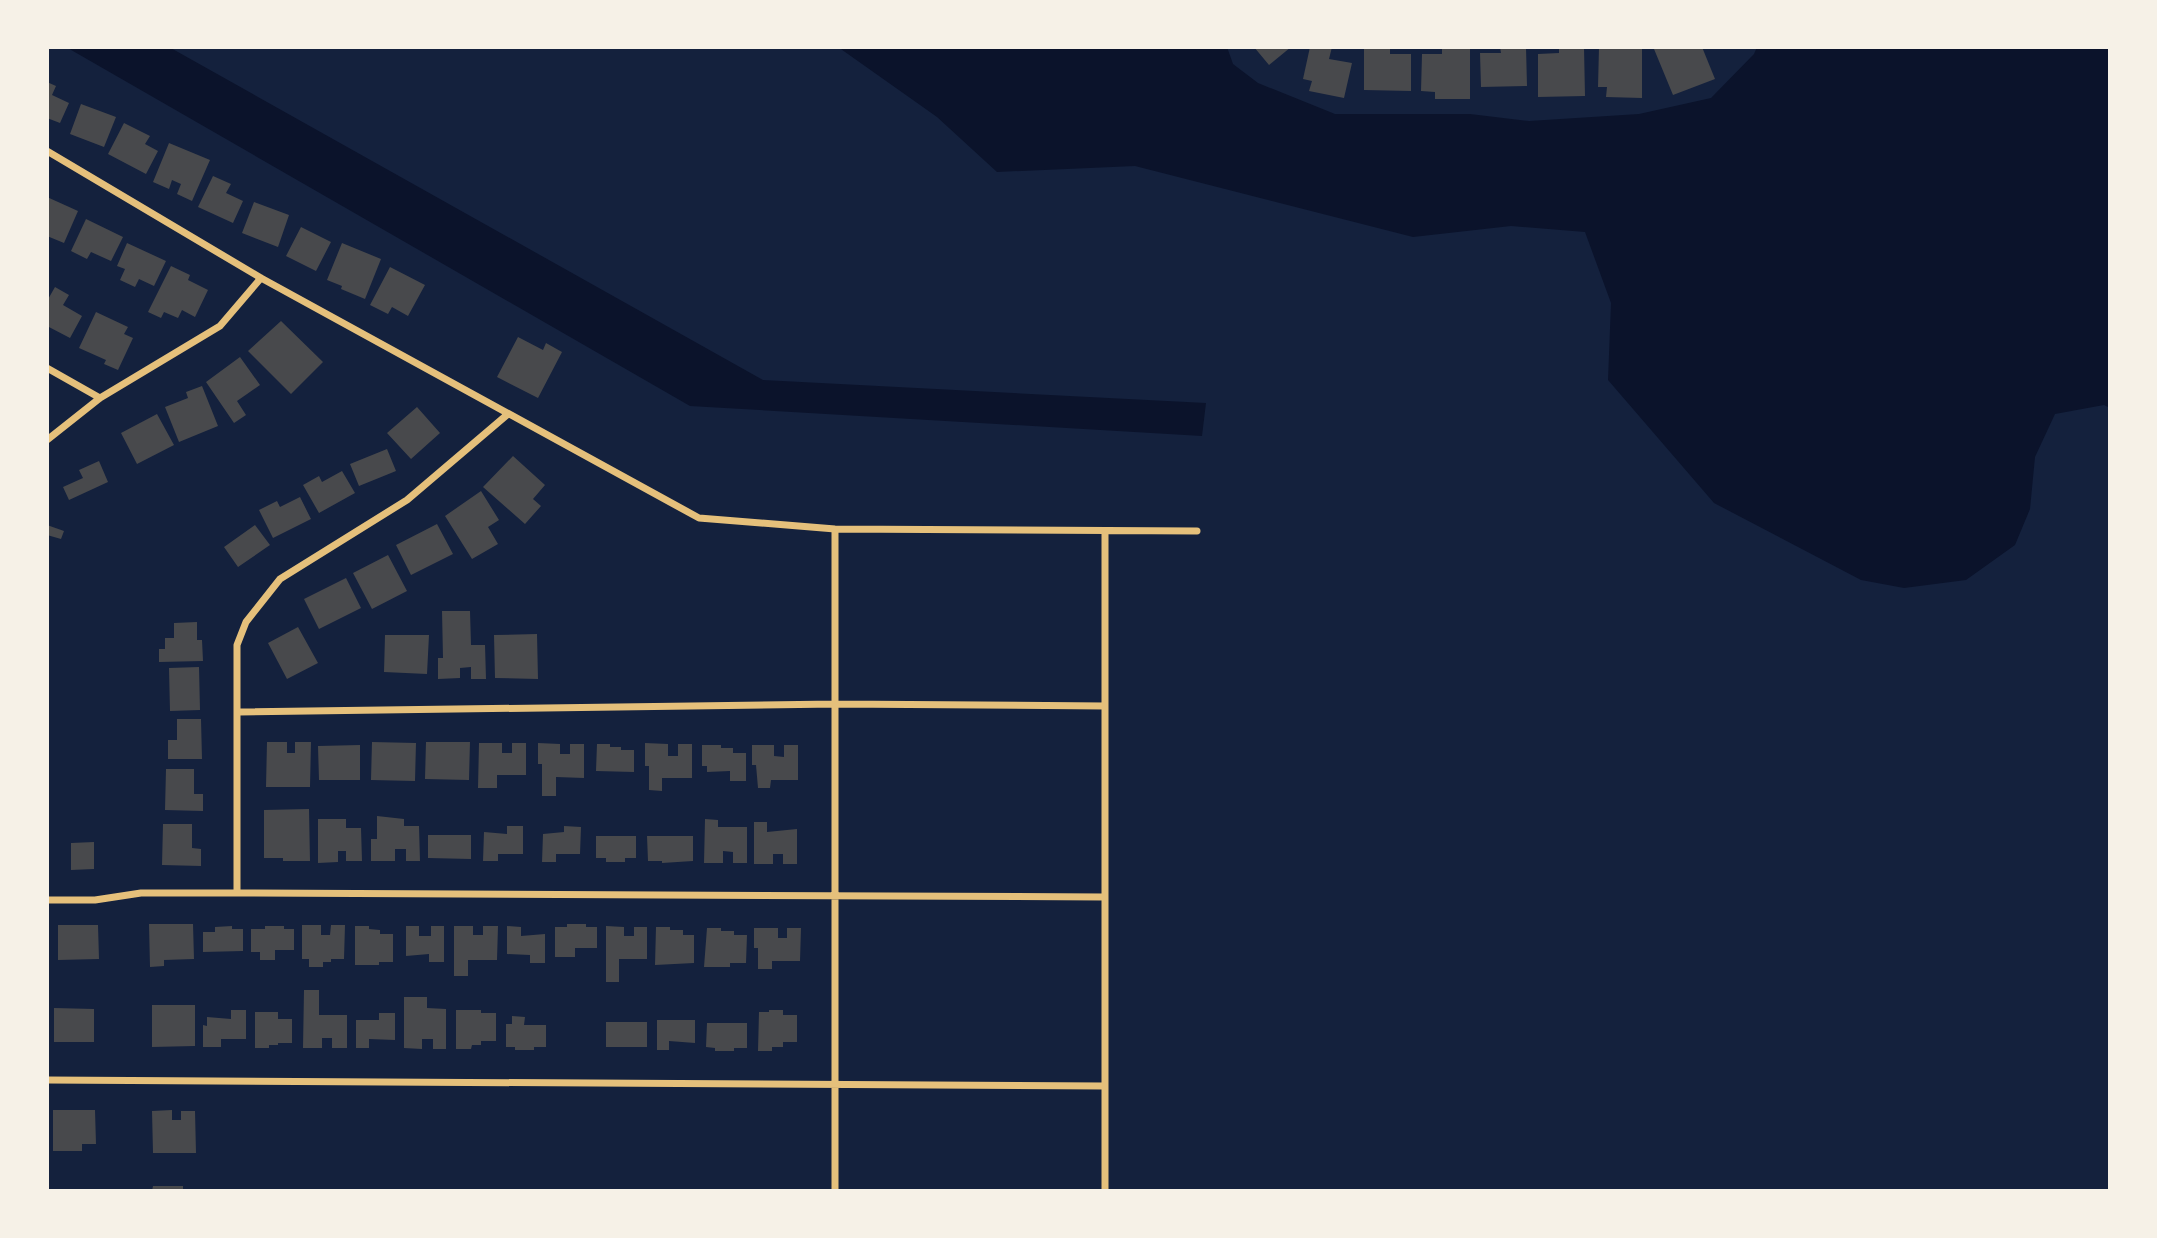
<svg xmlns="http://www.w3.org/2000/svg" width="2157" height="1238" viewBox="0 0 2157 1238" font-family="Signika,sans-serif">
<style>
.water{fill:#0b132b}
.building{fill:#48494c}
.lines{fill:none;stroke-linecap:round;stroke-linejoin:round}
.minor{stroke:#e5c07b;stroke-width:7}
</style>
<rect width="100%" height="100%" fill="#14213d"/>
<!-- water -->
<path class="water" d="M 66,47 L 169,47 L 763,380 L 1206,403 L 1202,436 L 690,406 Z
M 838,47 L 1227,47 L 1233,64 L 1258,83 L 1335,114 L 1470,114 L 1529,121 L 1639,114 L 1711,98 L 1754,54 L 1757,47 L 2110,47 L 2110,408 L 2104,405 L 2055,414 L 2035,457 L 2030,509 L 2015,545 L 1966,580 L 1904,588 L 1861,580 L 1714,503 L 1608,380 L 1611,303 L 1585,232 L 1511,226 L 1413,237 L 1135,166 L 997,172 L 937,117 Z"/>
<!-- building -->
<path class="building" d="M 1254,47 L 1291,47 L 1269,65 Z
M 1310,47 L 1332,47 L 1329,59 L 1352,63 L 1344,98 L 1309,91 L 1312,81 L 1303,79 Z
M 1364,47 L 1390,47 L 1390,54 L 1411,54 L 1411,91 L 1364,90 Z
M 1442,47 L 1470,47 L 1470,99 L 1435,99 L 1435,92 L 1421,91 L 1422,54 L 1442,54 Z
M 1500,47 L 1526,47 L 1527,86 L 1481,87 L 1480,53 L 1501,53 Z
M 1559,47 L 1584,47 L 1585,96 L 1538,97 L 1538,54 L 1559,53 Z
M 1599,47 L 1642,47 L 1642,98 L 1606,97 L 1607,87 L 1598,87 Z
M 1657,47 L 1702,47 L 1715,79 L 1673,95 L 1654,49 Z
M 47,82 L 56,86 L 52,95 L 69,103 L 60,123 L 47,118 Z
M 81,104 L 116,117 L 104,147 L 70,134 Z
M 124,123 L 150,136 L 145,144 L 158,151 L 146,174 L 108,154 Z
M 169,143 L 210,160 L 192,201 L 177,194 L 181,184 L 172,180 L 169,189 L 153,182 Z
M 213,176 L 231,184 L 226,193 L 243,201 L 233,223 L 198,207 Z
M 47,197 L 78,211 L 64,243 L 47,236 Z
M 254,202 L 289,215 L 278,247 L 242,233 Z
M 86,219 L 123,237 L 111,261 L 91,252 L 87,259 L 71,251 Z
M 301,227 L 331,242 L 316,271 L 286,256 Z
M 127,243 L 166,261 L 154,286 L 139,279 L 135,287 L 120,280 L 125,269 L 117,266 Z
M 342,243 L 381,259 L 365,299 L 341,289 L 342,286 L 327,280 Z
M 171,266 L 190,275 L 188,280 L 208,290 L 195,317 L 182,310 L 178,318 L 164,312 L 161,318 L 148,312 Z
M 390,267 L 425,285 L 408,316 L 392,307 L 388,314 L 370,305 Z
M 55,287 L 69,295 L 63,305 L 82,316 L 70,338 L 47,326 L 47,301 Z
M 96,312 L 128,327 L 124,334 L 133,338 L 118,370 L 104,364 L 106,360 L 79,348 Z
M 281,321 L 323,362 L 291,394 L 248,351 Z
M 518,337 L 543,350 L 546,343 L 562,352 L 538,398 L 497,377 Z
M 240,357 L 260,385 L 237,401 L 246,415 L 234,423 L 206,382 Z
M 202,386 L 218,426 L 179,442 L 165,407 L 188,398 L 186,392 Z
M 417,407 L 440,433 L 411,459 L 387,433 Z
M 157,414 L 174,445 L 137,464 L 121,433 Z
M 387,449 L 396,471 L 359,486 L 350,464 Z
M 513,456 L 545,485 L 533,499 L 541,506 L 525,524 L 483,487 Z
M 99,461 L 108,482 L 69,500 L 63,487 L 83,478 L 79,470 Z
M 342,471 L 355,493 L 319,513 L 303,485 L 319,476 L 322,482 Z
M 481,491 L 499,520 L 488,527 L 498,544 L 472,559 L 445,516 Z
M 300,497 L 311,519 L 273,538 L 259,510 L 277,501 L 280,507 Z
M 437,524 L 453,554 L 411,575 L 396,545 Z
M 47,525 L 64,531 L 61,539 L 47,535 Z
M 255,525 L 270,545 L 238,567 L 224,547 Z
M 388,555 L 407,591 L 372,609 L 353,573 Z
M 346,578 L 361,608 L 319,629 L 304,599 Z
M 442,611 L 470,611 L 471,645 L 485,645 L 486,679 L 471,679 L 471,667 L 460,668 L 460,678 L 438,679 L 438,658 L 443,658 Z
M 197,622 L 197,640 L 202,640 L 203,661 L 159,662 L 159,649 L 165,649 L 165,638 L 174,638 L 174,623 Z
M 298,627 L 318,663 L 287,679 L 268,643 Z
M 537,634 L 538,679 L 495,678 L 494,635 Z
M 385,635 L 429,635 L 427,674 L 384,672 Z
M 199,667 L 200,710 L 170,711 L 169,668 Z
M 177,719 L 201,719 L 202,759 L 168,759 L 168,740 L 177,740 Z
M 267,742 L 287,742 L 287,753 L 295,753 L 295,742 L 311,742 L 310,787 L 266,787 Z
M 372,742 L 416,743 L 415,781 L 371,780 Z
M 426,742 L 470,742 L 469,780 L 425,779 Z
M 479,743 L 502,743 L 502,753 L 512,753 L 512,743 L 526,743 L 526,775 L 497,775 L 497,788 L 478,788 Z
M 538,743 L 560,744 L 560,754 L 570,754 L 570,744 L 584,744 L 584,778 L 556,777 L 556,796 L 542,796 L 542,764 L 538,764 Z
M 645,743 L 668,744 L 668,756 L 678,756 L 678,744 L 692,744 L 692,778 L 662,778 L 662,791 L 649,790 L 649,766 L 645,766 Z
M 597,744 L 610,744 L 610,747 L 621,747 L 621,750 L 634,750 L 634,772 L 596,771 Z
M 360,745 L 360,780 L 319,780 L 318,746 Z
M 702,745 L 721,745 L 721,748 L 733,748 L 733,753 L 746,753 L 746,781 L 730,781 L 730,771 L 707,772 L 707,766 L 702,766 Z
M 752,745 L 774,745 L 774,756 L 784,757 L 784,745 L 798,745 L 798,780 L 771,780 L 770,788 L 758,788 L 756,765 L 752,765 Z
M 166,769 L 194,769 L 194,794 L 203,794 L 203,811 L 165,810 Z
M 309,809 L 310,861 L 283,861 L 283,858 L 264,858 L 264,810 Z
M 377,816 L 404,819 L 404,826 L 419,826 L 420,861 L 406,861 L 406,849 L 395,849 L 395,861 L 371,861 L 371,839 L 377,839 Z
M 318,819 L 346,819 L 346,828 L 361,828 L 362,861 L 346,861 L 346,851 L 338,851 L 338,862 L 318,863 Z
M 705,819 L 718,820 L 718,827 L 747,827 L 747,863 L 733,863 L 733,852 L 723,851 L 723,863 L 704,863 Z
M 754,822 L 767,822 L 767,832 L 797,829 L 797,864 L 783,864 L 783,854 L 773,854 L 773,864 L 754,864 Z
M 163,824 L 192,824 L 192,848 L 201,849 L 201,866 L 162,865 Z
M 507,826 L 523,826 L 523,854 L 498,854 L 498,861 L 483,861 L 484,832 L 507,834 Z
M 564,826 L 581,827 L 580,854 L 556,854 L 556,862 L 542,862 L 543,834 L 564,832 Z
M 428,835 L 471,835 L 471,859 L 428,858 Z
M 596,836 L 636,836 L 636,858 L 625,858 L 625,862 L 606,862 L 606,858 L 596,858 Z
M 647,836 L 693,836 L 693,861 L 662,863 L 662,861 L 648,861 Z
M 94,842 L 94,869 L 71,870 L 71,843 Z
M 149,924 L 193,924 L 194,959 L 164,960 L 164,966 L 150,967 Z
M 567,924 L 586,924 L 586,927 L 597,927 L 597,948 L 575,948 L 575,957 L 555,957 L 555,927 L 567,927 Z
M 58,925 L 98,925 L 99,959 L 58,960 Z
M 302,925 L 321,925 L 321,935 L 330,935 L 331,925 L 345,925 L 344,959 L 331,959 L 331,962 L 323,962 L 323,967 L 309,967 L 309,959 L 302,959 Z
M 232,926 L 232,929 L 243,929 L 243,951 L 203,952 L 203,932 L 215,932 L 215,927 Z
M 265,926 L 284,926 L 284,929 L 294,929 L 294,950 L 275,950 L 275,960 L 260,960 L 260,952 L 251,952 L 251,929 L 265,929 Z
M 355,926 L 369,926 L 369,929 L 380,930 L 380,934 L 393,934 L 393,962 L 379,962 L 379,965 L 355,965 Z
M 406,926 L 419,926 L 419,936 L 431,936 L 431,926 L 444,926 L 444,962 L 429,962 L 429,954 L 406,956 Z
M 454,926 L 473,926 L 473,935 L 483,935 L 483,926 L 498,926 L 497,960 L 468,960 L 468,976 L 454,976 Z
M 507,926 L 521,927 L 521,936 L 545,934 L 545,963 L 530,963 L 530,955 L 507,954 Z
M 606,926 L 624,927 L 624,936 L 634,936 L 634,927 L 647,927 L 647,959 L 619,959 L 619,982 L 606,982 Z
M 656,927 L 670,927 L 670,930 L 683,930 L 683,935 L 694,935 L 694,963 L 655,965 Z
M 707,928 L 721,928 L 721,931 L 734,931 L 734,935 L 747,935 L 746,963 L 730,963 L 730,967 L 704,967 Z
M 754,928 L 778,928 L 778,938 L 787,938 L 787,928 L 801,928 L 800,961 L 772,961 L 772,969 L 758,969 L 758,948 L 754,948 Z
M 304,990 L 319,990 L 319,1015 L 347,1015 L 347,1048 L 332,1048 L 332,1038 L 322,1038 L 322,1048 L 303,1048 Z
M 404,997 L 427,997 L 427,1008 L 446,1009 L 446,1049 L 433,1049 L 433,1039 L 422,1039 L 422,1049 L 404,1048 Z
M 152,1005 L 195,1005 L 195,1046 L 152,1047 Z
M 54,1008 L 94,1009 L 94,1042 L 54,1042 Z
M 231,1010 L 246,1010 L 246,1039 L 221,1039 L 221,1047 L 203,1047 L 203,1025 L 207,1026 L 207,1017 L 231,1019 Z
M 456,1010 L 481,1010 L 481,1013 L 496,1013 L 496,1041 L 481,1041 L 481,1045 L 472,1045 L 471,1049 L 456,1049 Z
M 769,1010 L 783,1010 L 783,1015 L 797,1015 L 797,1042 L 783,1042 L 783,1047 L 772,1047 L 772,1051 L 758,1051 L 759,1012 L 769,1012 Z
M 255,1012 L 278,1012 L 278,1019 L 292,1019 L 292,1043 L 278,1043 L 278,1045 L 269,1045 L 269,1048 L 255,1048 Z
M 379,1013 L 395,1013 L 395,1040 L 369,1039 L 369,1048 L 356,1048 L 356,1020 L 379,1020 Z
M 512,1016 L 525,1017 L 524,1025 L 546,1025 L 546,1047 L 534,1047 L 534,1050 L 515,1050 L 515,1047 L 506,1047 L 506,1024 L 512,1024 Z
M 657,1020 L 695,1020 L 695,1043 L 669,1041 L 669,1050 L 657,1050 Z
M 606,1022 L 647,1022 L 647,1047 L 606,1047 Z
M 707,1023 L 747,1023 L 747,1048 L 734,1048 L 734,1051 L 715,1051 L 715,1048 L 706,1047 Z
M 53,1110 L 95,1110 L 96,1144 L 82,1144 L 82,1151 L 53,1151 Z
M 172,1110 L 172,1120 L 181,1120 L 181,1111 L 195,1111 L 196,1153 L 153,1153 L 152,1111 Z
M 153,1186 L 183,1186 L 183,1191 L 152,1191 Z"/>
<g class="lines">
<!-- minor -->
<path class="minor" d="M 47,151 L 261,278 L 699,518 L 835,529 L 1197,531
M 47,368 L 100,398
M 47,440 L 100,398 L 220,326 L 261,278
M 835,529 L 835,1191
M 1105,531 L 1105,1191
M 239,712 L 836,704 L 1105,706
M 237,893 L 237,645 L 246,622 L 280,579 L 407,500 L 508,414
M 47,900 L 95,900 L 141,893 L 237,893 L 1104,897
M 47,1080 L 1104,1086"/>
</g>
<!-- border -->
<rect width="2157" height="1238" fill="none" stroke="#f6f1e7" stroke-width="98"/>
</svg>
